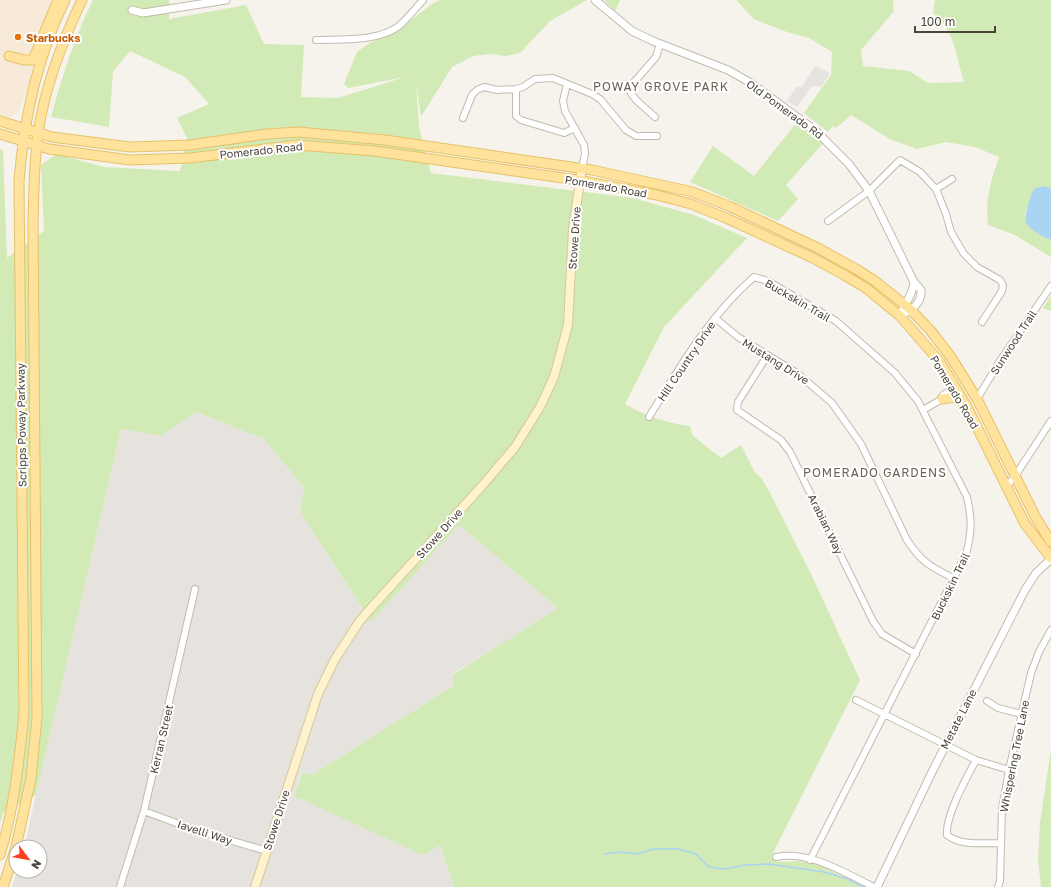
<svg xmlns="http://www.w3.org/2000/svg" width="1051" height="887" viewBox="0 0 1051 887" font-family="'Golos Text',sans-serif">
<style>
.commercial{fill:#f7ead8}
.industrial{fill:#e6e2dd}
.green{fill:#d2eab5}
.parking{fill:#e5e3e0}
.water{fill:#a9d4f2}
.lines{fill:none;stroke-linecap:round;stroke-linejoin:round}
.stream{stroke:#a9d4f2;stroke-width:1.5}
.minor-casing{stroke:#c2bbae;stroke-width:8}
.tertiary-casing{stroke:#c2bbae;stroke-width:9}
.secondary-casing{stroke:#d6c79b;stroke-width:10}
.primary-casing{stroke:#e6c16a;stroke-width:11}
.minor{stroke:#fff;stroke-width:6}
.tertiary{stroke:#fff;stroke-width:7}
.secondary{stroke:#fff3cd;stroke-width:8}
.primary{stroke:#ffe39c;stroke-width:9}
.food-dot{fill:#e8710a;stroke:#fff;stroke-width:1.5}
.labels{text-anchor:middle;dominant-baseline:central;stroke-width:4;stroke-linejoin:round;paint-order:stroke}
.food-label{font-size:11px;font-weight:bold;fill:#c56008;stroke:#fff;text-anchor:start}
.street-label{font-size:11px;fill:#4b4439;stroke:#fff}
.neighbourhood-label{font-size:12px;letter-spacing:1px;fill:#6e6250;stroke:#fff}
</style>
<rect width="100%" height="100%" fill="#f6f3ec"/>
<!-- commercial -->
<path class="commercial" d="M 0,0 L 62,0 L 18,113 L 8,118 L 0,116 Z"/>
<!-- industrial -->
<path class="industrial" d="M 197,412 L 264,439 L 304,488 L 300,511 L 371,622 L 459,525 L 559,609 L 454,673 L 453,686 L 312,775 L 301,772 L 294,797 L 440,845 L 454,887 L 12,887 L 17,871 L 40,871 L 40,847 L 24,847 L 121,429 L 160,436 Z"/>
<!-- green -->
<path class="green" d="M 93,0 L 169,0 L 169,19 L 246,5 L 264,44 L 304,45 L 301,97 L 338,98 L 405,77 L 348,88 L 344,84 L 357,52 L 368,44 L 399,29 L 432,4 L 440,0 L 587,0 L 550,21 L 520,53 L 506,56 L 490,54 L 473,56 L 452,67 L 421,117 L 416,82 L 419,127 L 431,173 L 633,198 L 694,215 L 747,238 L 664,327 L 625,404 C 646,416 666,423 690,426 L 692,435 L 721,458 L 741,445 L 754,471 L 762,479 L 770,493 L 811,574 L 860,680 L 771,857 L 779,862 L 801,861 L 821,866 L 864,887 L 454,887 L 440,845 L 423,855 L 303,800 L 294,797 L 302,772 L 312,775 L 453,686 L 454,674 L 558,608 L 459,525 L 371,622 L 300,511 L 304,488 L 264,439 L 197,412 L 160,436 L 121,429 L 36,795 L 3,813 L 0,824 L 0,149 L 3,150 L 7,258 L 44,231 L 41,165 L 56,154 L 104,167 L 180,171 L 187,138 L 177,118 L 209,104 L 185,77 L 130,51 L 113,72 L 109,127 L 51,117 C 62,77 74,38 93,0 Z
M 604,0 L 620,0 L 615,11 Z
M 736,0 L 893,0 L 894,11 L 861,50 L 863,66 L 909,71 L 928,83 L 964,82 C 956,57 955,30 933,13 L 935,0 L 1051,0 L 1051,189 L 1044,186 L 1033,191 L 1025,213 L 1029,227 L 1051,240 L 1051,257 L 1013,234 L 988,225 C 985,198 991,181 999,157 L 975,147 L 946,142 L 917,149 L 890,139 L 851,115 L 836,128 L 833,126 L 828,132 L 804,113 L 831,75 L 832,52 L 809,38 L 787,32 L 754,19 Z
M 798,121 L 824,142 L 786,185 L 798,199 L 778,221 L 690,182 L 713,146 L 754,176 Z
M 1051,296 L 1051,311 L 1043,308 Z
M 1051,750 L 1051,887 L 1041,887 L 1038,860 L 1040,823 Z"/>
<!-- parking -->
<path class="parking" d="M 815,66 L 830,73 L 821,87 L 812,86 L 797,107 L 787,101 L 797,86 L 801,88 Z"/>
<!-- water -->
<path class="water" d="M 1044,186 L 1051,189 L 1051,240 C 1043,236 1029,230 1026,222 C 1024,217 1030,196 1033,191 C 1035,188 1040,187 1044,186 Z"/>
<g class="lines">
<!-- stream -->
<path class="stream" d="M 604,854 L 620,852 L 636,854 L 654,849 L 678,849 L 696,854 L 709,867 L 726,869 L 745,865 L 769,864 L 824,872 L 845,878 L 863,887"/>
<defs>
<path id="minor" d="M 316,40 C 342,39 377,42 399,26 C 408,18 415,9 423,0
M 567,84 L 563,101 L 565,111 L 584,145 L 585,154 L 582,168
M 516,89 L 516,116 L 521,120 L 564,133 L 575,128
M 655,117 L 636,100 L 628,89 L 656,57 L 660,44
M 463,118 L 472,95 L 477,90 L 484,87 L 497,90 L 516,89 L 523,87 L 535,79 L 553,78 L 592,94 L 600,99 L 626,130 L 636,136 L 657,136
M 936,189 L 952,179
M 828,221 L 869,191 L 900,160 L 920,172 L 936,189 L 946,214 L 951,232 L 964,254 L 977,267 L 1000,280 L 1003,285 L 1002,291 L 982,322
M 715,318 L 738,337 L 797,373 L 832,403 L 861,444 L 907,540 C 922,563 931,567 955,579
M 767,356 L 738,402 L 737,410 L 781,440 L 790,452 L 873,621 L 882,634 L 916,654
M 977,399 L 1000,361 L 1051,286
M 923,410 L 942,399 L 943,395 L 955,387
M 649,417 C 680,367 709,316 754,277 L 768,281 L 836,321 L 895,373 L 918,401 L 967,497 C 972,519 972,532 966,554 L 810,860
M 1007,486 L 1015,476 L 1051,421
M 856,700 L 976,760 L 1009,770
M 987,701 L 998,708 L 1021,714
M 976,760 C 967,777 945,816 947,835 C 960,846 984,843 1000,843
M 144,811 L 195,830 L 267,851
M 776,857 C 809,850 845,873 874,887
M 120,887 L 144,811 L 195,589
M 998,887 L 1000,881 L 1002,809 L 1009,770 L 1031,673 L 1039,652 L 1051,630"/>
<path id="tertiary" d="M 595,0 L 632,31 L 653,41 L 728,70 L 751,83 L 816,131 L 849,164 L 869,191 L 914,282 L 921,290 C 922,304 911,310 900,316
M 132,10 L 143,13 L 226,0
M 900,316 C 904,304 913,295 914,282
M 877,887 L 933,770 L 1025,590 L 1036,573 L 1051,559"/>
<path id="secondary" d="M 255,887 L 318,694 L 335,659 L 359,622 L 371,608 L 482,486 L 515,447 L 540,407 L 554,377 L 568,325 L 573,229 L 582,168"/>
<path id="primary" d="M 9,56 L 24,60 L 33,60 L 58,0
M 0,121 L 52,137 L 130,147 L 190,145 L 267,134 L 298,132 L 385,140 L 592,170 L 693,192 L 731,207 L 818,248 L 856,269 L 875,281 L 911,310 L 930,330 L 951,357 L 977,399 L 1036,518 L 1051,542
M 0,134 L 49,149 L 130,160 L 190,158 L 297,145 L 375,151 L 577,180 L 657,195 L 691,204 L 726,218 L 813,258 L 846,276 L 866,288 L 900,316 L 940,362 L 966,405 L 1025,524 L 1051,558
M 942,399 L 955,397 L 963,402
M 16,847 L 31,778 L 37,717 L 33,221 C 34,191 34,162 38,133 C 45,86 62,42 82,0
M 0,855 C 14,809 19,762 24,714 L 19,181 C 24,117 37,57 65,0
M 3,887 L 16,847"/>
</defs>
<!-- minor casing -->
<use href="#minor" class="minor-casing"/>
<!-- tertiary casing -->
<use href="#tertiary" class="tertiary-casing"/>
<!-- secondary casing -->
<use href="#secondary" class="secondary-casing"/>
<!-- primary casing -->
<use href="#primary" class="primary-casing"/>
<!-- minor -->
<use href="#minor" class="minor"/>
<!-- tertiary -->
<use href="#tertiary" class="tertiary"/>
<!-- secondary -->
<use href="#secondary" class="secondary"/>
<!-- primary -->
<use href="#primary" class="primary"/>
</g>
<!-- markers -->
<circle class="food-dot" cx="18" cy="37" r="4"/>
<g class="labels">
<!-- food labels -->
<g class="food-label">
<text x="26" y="37">Starbucks</text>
</g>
<!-- street labels -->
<g class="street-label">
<text transform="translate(785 109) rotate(36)">Old Pomerado Rd</text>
<text transform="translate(261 150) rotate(-6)">Pomerado Road</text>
<text transform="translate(606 186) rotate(10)">Pomerado Road</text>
<text transform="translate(574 238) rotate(-86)">Stowe Drive</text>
<text transform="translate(798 300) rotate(30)">Buckskin Trail</text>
<text transform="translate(1013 342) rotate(-57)">Sunwood Trail</text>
<text transform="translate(686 361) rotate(-56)">Hill Country Drive</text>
<text transform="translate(776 361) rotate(32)">Mustang Drive</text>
<text transform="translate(955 392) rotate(59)">Pomerado Road</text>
<text transform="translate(21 425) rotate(-91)">Scripps Poway Parkway</text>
<text transform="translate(826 524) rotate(64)">Arabian Way</text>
<text transform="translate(439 533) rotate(-48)">Stowe Drive</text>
<text transform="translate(950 586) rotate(-64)">Buckskin Trail</text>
<text transform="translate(958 719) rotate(-63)">Metate Lane</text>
<text transform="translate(161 739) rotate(-77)">Kerran Street</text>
<text transform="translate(1014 756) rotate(-79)">Whispering Tree Lane</text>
<text transform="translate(276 820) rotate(-72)">Stowe Drive</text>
<text transform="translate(205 832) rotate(18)">Iavelli Way</text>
</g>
<!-- neighbourhood labels -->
<g class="neighbourhood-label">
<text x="661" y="86">POWAY GROVE PARK</text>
<text x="875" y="472">POMERADO GARDENS</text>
</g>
</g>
<!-- north arrow -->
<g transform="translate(28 859) rotate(122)"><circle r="19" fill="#ffffff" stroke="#b7b4b0"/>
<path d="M0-3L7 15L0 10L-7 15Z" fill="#fc3f1d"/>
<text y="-6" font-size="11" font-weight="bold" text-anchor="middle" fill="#4b4439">N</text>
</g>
<!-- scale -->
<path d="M915 26v6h80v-6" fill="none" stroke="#4b4439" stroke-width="2"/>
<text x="921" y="26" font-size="12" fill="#4b4439" stroke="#ffffff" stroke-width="3" paint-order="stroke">100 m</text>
</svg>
